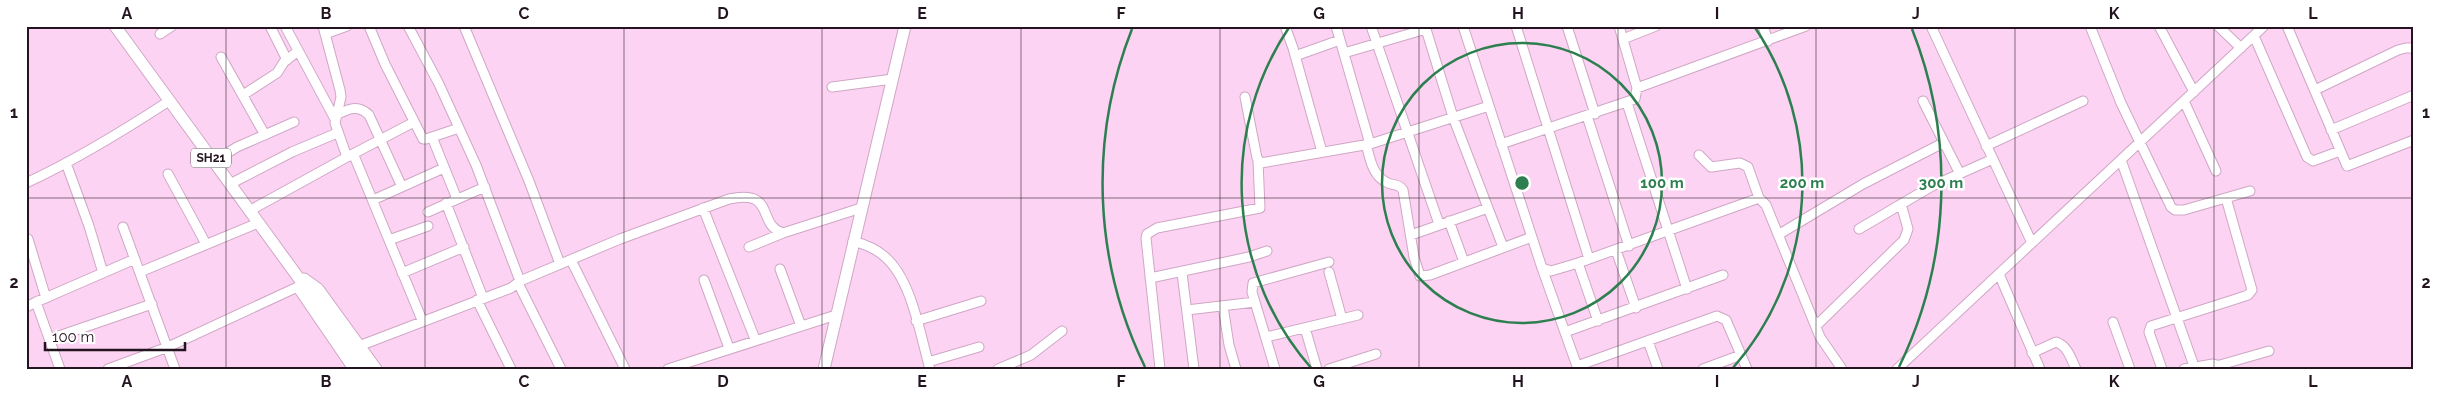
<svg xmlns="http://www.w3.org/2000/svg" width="2440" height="395" viewBox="0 0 2440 395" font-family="Raleway,sans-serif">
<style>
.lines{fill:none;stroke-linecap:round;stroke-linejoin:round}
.minor-casing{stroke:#cfa7c5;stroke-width:11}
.major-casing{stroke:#cfa7c5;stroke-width:13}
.minor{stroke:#fff;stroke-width:9}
.major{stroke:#fff;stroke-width:11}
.grid{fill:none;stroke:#23141f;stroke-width:1;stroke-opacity:0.55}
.ring{fill:none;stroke:#2d7f50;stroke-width:2.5}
.labels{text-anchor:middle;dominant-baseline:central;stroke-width:5;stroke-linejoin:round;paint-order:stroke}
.shield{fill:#fff;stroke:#655a62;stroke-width:1}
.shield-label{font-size:12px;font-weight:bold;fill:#23141f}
.centre{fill:#2d7f50;stroke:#fff;stroke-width:2.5}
.ring-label{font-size:15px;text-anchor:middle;font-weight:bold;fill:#2d7f50;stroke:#fff;stroke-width:5;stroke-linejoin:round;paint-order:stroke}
.neatline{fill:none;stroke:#23141f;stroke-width:2}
.grid-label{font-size:16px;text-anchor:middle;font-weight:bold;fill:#23141f}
</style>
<rect width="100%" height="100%" fill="#fcd3f2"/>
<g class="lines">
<defs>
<path id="minor" d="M 270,26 L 287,60
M 285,26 L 335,119
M 369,26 L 385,64 L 423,139 L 426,139 L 459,128
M 464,26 L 529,181 L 560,264
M 1285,26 L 1293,48 L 1322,152
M 1336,26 L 1370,144
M 1371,26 L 1439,224
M 1425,26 L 1453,117 L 1503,247
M 1463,26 L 1542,268 L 1551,271 L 1578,263 L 1759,198 L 1766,205 L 1820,337 L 1842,369
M 1516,26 L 1589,259
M 1567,26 L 1595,114
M 1763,26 L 1768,41
M 1931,26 L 2032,243
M 2090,26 L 2121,103 L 2171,207 L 2175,210 L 2184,210 L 2250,191
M 2159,26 L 2194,92
M 2218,26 L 2241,48
M 2287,26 L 2347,166 L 2414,140
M 160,34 L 172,26
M 325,34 L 347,26
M 2254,36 L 2307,157 L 2313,161 L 2340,151
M 1623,39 L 1656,26
M 1344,53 L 1426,29
M 1295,56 L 1340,40
M 221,57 L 265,135
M 832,87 L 893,79
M 1637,88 L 1806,26
M 2315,90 L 2398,50 L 2406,48 L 2414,48
M 243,95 L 277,73 L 284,62 L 298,51
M 1245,97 L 1257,158 L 1261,163 L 1370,144 L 1489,106
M 1923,101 L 1960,174
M 2184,101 L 2216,171
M 1627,103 L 1687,289
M 336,115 C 348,109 358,104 369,115 L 402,187
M 1587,116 L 1629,246
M 2331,130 L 2414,95
M 432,137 L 457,199
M 1366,144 C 1370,158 1372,175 1386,182 C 1392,186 1399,183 1403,190 L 1414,257 L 1420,276 L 1430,275 L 1532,237
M 1501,144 L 1635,99 L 1637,88 L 1619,26
M 1986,146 L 2083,101
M 351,155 L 414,122
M 1699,155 L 1711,167 L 1740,163 L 1748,167 L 1759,198
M 347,157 L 353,155 L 355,158 L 422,320
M 2121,160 L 2194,366
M 213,162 L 237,147 L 294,122
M 66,163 L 89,226 L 103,273
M 168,174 L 206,244
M 26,183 C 76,160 123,131 169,101
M 230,184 L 292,152 L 337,133
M 373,200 L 444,168
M 446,203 L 483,298
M 703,208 L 755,339
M 249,211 L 347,157 L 335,123 L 341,97 L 340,90 L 323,26
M 428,212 L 485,187
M 1449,221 L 1464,262
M 123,227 L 175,369
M 1859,229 L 1932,186 L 1993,159
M 1411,235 L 1488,208
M 1778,235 L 1863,184 L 1943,143
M 28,239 L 46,298
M 389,240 L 428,226
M 853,241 C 864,244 875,248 884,256 C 912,279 920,335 930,369
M 749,247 L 783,233
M 1616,250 L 1636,308
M 571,260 L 625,369
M 1578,263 L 1598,321
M 1542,268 L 1578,369
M 780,269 L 801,326
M 140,272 L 258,223
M 1329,272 L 1342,319
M 402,273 L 464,247
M 1182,273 L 1194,369
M 1999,274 L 2040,369
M 1150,278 L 1249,257 L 1267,251
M 704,280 L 729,348
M 520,281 L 620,239 L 729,199 C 777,189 756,225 783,233 L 861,208
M 518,283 L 561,369
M 297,287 L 353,369
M 477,300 L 511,369
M 36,302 L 135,259
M 1223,306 L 1229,345 L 1236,369
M 26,307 L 36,302 L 60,369
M 1187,310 L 1255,302
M 916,321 L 981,301
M 2113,322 L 2130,369
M 1816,326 L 1904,240 L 1908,229 L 1901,204
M 1305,328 L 1317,369
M 1565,332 L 1723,275
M 1266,337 L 1358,315
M 50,339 L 152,304
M 1648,341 L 1658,369
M 359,346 L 511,288 L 520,281 L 476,165 L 438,82 L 408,26
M 2032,353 L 2056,342 C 2068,346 2071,359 2076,369
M 928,362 L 979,347
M 2220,365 L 2269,351
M 1577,366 L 1717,316 L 1726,320 L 1747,369
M 108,369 L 168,347 L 304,284
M 668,369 L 836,315
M 998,369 L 1031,355 L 1062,331
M 1160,369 L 1146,238 L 1147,234 L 1157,228 L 1260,208 L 1258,161
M 1275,369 L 1252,292 L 1253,283 L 1329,262
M 1329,369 L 1376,354
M 1703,369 L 1741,355
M 1897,369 L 2264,26
M 2162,369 L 2149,332 L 2151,326 L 2236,299 L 2248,295 L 2252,290 L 2226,198
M 2184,369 L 2213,364 L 2225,367"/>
<path id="major" d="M 115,26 L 365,369
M 304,279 L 318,289 L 376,369
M 824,369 L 905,26"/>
</defs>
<!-- minor casing -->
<use href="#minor" class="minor-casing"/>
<!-- major casing -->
<use href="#major" class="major-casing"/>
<!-- minor -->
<use href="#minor" class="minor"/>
<!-- major -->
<use href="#major" class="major"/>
</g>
<!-- grid -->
<path class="grid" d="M 226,26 L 226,369M 425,26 L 425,369M 624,26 L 624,369M 822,26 L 822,369M 1021,26 L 1021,369M 1220,26 L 1220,369M 1419,26 L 1419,369M 1618,26 L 1618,369M 1816,26 L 1816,369M 2015,26 L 2015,369M 2214,26 L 2214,369M 26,198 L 2414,198"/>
<!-- distance rings -->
<g class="ring">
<circle cx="1522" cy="183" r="140"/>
<path d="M1312 369A280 280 0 0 1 1290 26M1754 26A280 280 0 0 1 1732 369"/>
<path d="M1145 367A419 419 0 0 1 1132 29M1912 29A419 419 0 0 1 1899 367"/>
</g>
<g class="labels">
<!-- shield labels -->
<rect class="shield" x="191" y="148.5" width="40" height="19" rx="4"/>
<g class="shield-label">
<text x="211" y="158">SH21</text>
</g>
</g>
<circle cx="1522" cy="183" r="8" class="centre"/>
<g class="ring-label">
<text x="1662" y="188">100 m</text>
<text x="1802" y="188">200 m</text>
<text x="1941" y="188">300 m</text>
</g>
<!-- border -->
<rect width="2440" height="395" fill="none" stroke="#ffffff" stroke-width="55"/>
<!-- scale -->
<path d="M45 342v8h140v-8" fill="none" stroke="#23141f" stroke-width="2.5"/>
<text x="52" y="342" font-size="15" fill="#23141f" stroke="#ffffff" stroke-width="4" paint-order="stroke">100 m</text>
<rect x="28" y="28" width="2384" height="340" class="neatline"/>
<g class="grid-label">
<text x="127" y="19">A</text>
<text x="326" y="19">B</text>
<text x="524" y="19">C</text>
<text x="723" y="19">D</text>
<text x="922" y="19">E</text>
<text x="1121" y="19">F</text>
<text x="1319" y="19">G</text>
<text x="1518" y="19">H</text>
<text x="1717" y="19">I</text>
<text x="1916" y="19">J</text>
<text x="2114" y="19">K</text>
<text x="2313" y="19">L</text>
<text x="14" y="118">1</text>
<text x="2426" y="118">1</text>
<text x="14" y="288">2</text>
<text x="2426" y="288">2</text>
<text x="127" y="387">A</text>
<text x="326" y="387">B</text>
<text x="524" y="387">C</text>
<text x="723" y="387">D</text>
<text x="922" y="387">E</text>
<text x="1121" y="387">F</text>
<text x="1319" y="387">G</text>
<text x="1518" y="387">H</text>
<text x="1717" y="387">I</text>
<text x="1916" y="387">J</text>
<text x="2114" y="387">K</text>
<text x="2313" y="387">L</text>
</g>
</svg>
